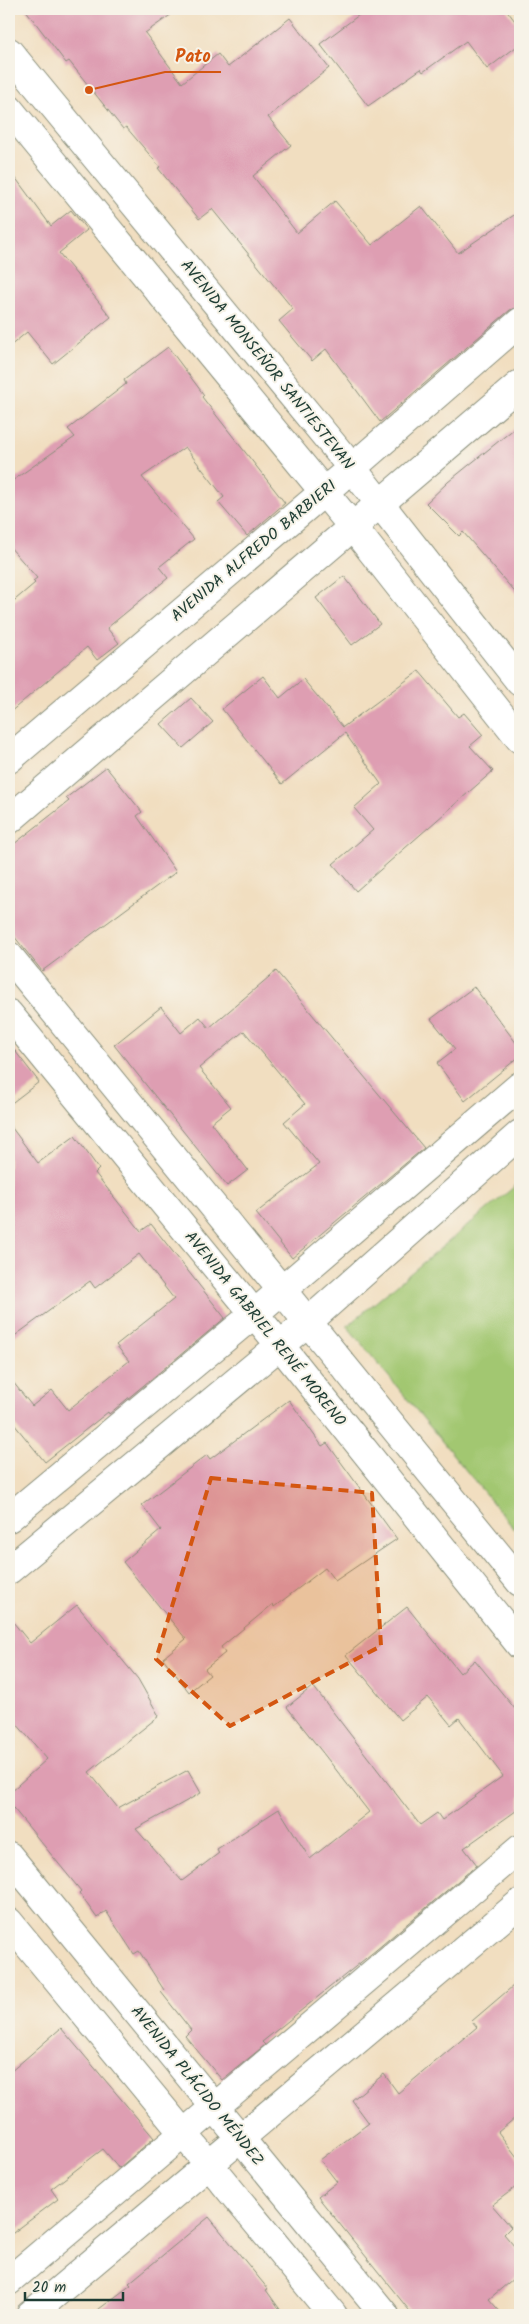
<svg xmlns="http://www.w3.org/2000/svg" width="529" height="2324" viewBox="0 0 529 2324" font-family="Kalam,sans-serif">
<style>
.green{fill:#a2c771;stroke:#608252}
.building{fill:#de9eb2}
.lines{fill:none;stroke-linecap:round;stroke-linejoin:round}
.minor-casing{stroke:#888e7a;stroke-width:30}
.minor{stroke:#fff;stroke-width:28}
.marked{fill:#d45610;fill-opacity:0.2;stroke:#d45610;stroke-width:4;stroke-dasharray:10 6;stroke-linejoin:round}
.labels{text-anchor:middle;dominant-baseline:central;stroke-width:4;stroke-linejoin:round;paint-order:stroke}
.street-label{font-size:16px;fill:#1f3d34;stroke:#f7f3e8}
.leader{fill:none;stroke:#d45610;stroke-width:2}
.callout-dot{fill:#d45610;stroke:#f7f3e8;stroke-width:2}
.callout-label{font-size:18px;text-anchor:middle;font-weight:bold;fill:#d45610;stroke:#f7f3e8;stroke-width:4;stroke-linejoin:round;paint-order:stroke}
</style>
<rect width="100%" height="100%" fill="#f7f3e8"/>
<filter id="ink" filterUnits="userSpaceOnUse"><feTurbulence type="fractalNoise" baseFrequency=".02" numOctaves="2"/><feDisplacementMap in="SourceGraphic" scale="10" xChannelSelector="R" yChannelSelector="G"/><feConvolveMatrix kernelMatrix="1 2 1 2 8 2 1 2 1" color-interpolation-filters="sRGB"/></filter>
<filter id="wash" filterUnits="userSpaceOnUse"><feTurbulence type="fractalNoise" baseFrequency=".0096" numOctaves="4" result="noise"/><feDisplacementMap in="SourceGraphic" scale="20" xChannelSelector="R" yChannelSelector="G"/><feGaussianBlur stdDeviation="1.12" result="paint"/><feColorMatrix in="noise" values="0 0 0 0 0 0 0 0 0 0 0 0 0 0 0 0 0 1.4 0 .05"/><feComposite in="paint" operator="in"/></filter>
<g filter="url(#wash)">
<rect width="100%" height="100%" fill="#f1dec0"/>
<!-- green -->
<path class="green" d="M 520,1182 L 520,1536 L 347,1326 Z"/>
<g id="blocks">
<!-- building -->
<path class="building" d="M 25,9 L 179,9 L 145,33 L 182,83 L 218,54 L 228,67 L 290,18 L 329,68 L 268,117 L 291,145 L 253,176 L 297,233 L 335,201 L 372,245 L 421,206 L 458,253 L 520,211 L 520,307 L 510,310 L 380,422 L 326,349 L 312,361 L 279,321 L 293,309 L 212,209 L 199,219 L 158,168 L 160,167 L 126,127 L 123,129 L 69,61 L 66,63 Z
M 367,9 L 506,9 L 520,28 L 520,44 L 487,69 L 466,41 L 423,72 L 421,69 L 368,106 L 320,44 Z
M 9,169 L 51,226 L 71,210 L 87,230 L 59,253 L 111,317 L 53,364 L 27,332 L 9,347 Z
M 168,347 L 204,395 L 202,397 L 285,503 L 247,536 L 218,502 L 224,497 L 185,447 L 142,477 L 194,539 L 159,567 L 168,578 L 107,628 L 119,643 L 97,660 L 87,647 L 9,713 L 9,605 L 35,583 L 33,581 L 37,578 L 9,546 L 9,483 L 75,437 L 68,429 L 126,384 L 124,380 Z
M 520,424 L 520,598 L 463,532 L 459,536 L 426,503 L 448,482 Z
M 344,576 L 380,624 L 352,645 L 316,598 Z
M 419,671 L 458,717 L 464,713 L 483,735 L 470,746 L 493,771 L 356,891 L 333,864 L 373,830 L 354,808 L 381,784 L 345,733 L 282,784 L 222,709 L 263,676 L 280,698 L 303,679 L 343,727 Z
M 191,698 L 213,722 L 183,748 L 161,724 Z
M 106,767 L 142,812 L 137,816 L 176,872 L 42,971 L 9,930 L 9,848 L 69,801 L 66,798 Z
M 276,971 L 424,1148 L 292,1258 L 256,1213 L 319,1164 L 284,1122 L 305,1104 L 244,1031 L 199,1068 L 231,1107 L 211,1123 L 248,1170 L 227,1186 L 114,1045 L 161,1007 L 181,1033 L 200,1017 L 209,1028 Z
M 474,987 L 520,1048 L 520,1056 L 465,1101 L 437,1063 L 455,1049 L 431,1019 Z
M 9,1043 L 39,1082 L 9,1105 Z
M 9,1124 L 38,1163 L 75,1136 L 99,1169 L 95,1173 L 141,1231 L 151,1224 L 225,1318 L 109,1414 L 108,1412 L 45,1462 L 9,1418 L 9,1377 L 32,1406 L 52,1390 L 68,1410 L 129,1361 L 116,1345 L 174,1299 L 139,1254 L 95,1288 L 90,1281 L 9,1340 Z
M 289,1400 L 322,1446 L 327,1443 L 397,1539 L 335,1581 L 325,1568 L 274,1607 L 273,1604 L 221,1647 L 225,1653 L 205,1669 L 210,1675 L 189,1692 L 163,1658 L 186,1639 L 123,1562 L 161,1530 L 142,1505 L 207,1455 L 210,1459 Z
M 77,1605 L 138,1679 L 159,1716 L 89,1772 L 118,1808 L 188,1770 L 201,1793 L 136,1829 L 182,1881 L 219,1853 L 217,1849 L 279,1809 L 310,1859 L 369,1812 L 287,1707 L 313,1686 L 420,1825 L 437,1813 L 442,1820 L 503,1776 L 459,1718 L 451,1725 L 428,1697 L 400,1720 L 346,1655 L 407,1607 L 460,1673 L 475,1660 L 520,1715 L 520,1808 L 464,1848 L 477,1865 L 376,1950 L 262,2042 L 265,2045 L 222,2080 L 185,2036 L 191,2030 L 161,1992 L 164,1990 L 139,1951 L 134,1954 L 106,1911 L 97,1918 L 79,1893 L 81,1891 L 9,1803 L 9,1793 L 47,1759 L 9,1715 L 9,1617 L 30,1643 Z
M 520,1980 L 520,2114 L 498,2132 L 520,2161 L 520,2184 L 492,2205 L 511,2227 L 504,2234 L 520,2253 L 520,2273 L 489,2299 L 503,2315 L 413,2315 L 318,2197 L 337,2182 L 320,2160 L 369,2123 L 352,2100 L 384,2074 L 398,2093 L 477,2027 L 472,2021 Z
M 61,2028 L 154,2138 L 119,2168 L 103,2149 L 51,2189 L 58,2199 L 9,2236 L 9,2073 Z
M 209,2217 L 268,2289 L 266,2290 L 284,2315 L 91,2315 L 131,2285 L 129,2283 Z"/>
</g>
</g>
<g filter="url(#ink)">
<use href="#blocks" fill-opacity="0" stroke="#888e7a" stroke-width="1"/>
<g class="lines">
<defs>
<path id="minor" d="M 9,52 L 352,468 L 520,682
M 9,109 L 352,526 L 520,739
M 9,759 L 352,468 L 520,322
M 9,820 L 520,384
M 9,956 L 520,1582
M 9,1014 L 279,1344 L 520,1645
M 9,1518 L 254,1314 L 520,1086
M 9,1570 L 308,1322 L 520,1134
M 9,1856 L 385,2315
M 9,1922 L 333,2315
M 9,2281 L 520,1849
M 30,2315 L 520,1903"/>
</defs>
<!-- minor casing -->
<use href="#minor" class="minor-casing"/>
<!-- minor -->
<use href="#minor" class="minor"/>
</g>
</g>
<!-- marked area -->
<path class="marked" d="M 211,1478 L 372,1493 L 381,1646 L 230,1726 L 156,1659 Z"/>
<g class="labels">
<!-- street labels -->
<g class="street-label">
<text transform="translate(267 365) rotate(51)">AVENIDA MONSEÑOR SANTIESTEVAN</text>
<text transform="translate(254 551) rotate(-40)">AVENIDA ALFREDO BARBIERI</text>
<text transform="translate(265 1329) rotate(51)">AVENIDA GABRIEL RENÉ MORENO</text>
<text transform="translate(197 2086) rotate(51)">AVENIDA PLÁCIDO MÉNDEZ</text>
</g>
</g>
<!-- callouts -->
<path class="leader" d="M89 90L165 72H221"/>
<circle class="callout-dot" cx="89" cy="90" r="5"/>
<g class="callout-label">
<text x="193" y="62">Pato</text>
</g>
<!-- margin -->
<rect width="529" height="2324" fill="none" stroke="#f7f3e8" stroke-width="30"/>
<!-- scale -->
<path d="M25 2292v8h98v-8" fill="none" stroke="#1f3d34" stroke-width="2.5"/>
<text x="32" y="2292" font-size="15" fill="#1f3d34" stroke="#f7f3e8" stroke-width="4" paint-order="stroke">20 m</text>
</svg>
